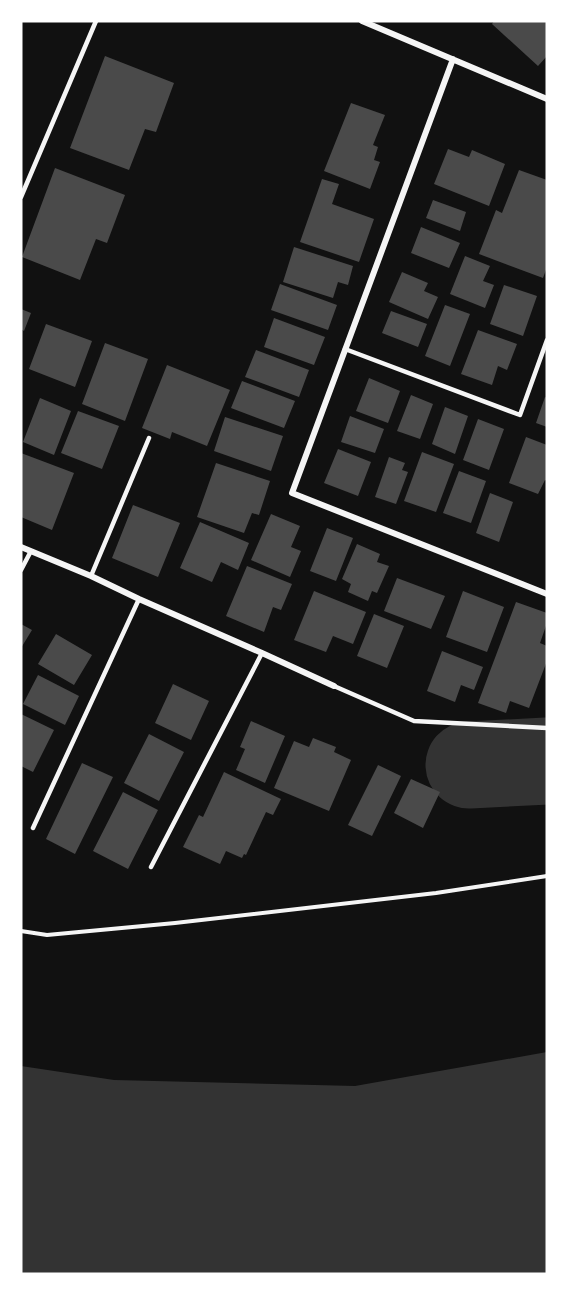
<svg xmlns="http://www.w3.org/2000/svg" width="568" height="1295" viewBox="0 0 568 1295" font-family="'IBM Plex Serif',serif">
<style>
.water{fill:#333}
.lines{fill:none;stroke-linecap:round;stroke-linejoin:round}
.river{stroke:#333;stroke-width:87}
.building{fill:#4a4a4a}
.path{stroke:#f5f5f5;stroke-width:4}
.service{stroke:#f5f5f5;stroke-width:4.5}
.minor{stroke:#f5f5f5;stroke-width:6}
</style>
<rect width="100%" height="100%" fill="#111"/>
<!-- water -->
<path class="water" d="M 547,1052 L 547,1274 L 21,1274 L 21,1066 L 114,1080 L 355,1086 Z"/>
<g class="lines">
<!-- river -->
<path class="river" d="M 469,765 L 547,761"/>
</g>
<!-- building -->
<path class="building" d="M 494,21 L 547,21 L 547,56 L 538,66 L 492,24 Z
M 105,56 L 174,83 L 156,132 L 145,129 L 129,170 L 70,148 Z
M 351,103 L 385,115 L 373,145 L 378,147 L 374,160 L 380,162 L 370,189 L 324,171 Z
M 448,149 L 469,157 L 472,150 L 505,164 L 489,206 L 434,184 Z
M 55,168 L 125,195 L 107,243 L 96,239 L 80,280 L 22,257 Z
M 519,170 L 547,180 L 547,241 L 546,244 L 547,245 L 547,267 L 543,278 L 479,254 L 496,210 L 502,213 Z
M 322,179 L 339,184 L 332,204 L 374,219 L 359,262 L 300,242 Z
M 433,200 L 466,212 L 460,231 L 426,218 Z
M 421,227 L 460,243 L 449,268 L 411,253 Z
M 294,247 L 353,266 L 348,285 L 338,282 L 333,298 L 283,282 Z
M 465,256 L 490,266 L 483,281 L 494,285 L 485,308 L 450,294 Z
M 402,272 L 428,283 L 424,291 L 438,297 L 428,319 L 389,302 Z
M 280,284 L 337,305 L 328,330 L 271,310 Z
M 504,285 L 537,296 L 523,336 L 490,324 Z
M 445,305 L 470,314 L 450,366 L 425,356 Z
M 21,309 L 31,313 L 24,331 L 21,329 Z
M 391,311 L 427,324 L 418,347 L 382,333 Z
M 274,318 L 325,337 L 314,365 L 264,347 Z
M 46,324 L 92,341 L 75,387 L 29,369 Z
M 478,330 L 517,344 L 507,370 L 498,366 L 492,385 L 461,374 Z
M 105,343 L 148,359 L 125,421 L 82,404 Z
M 256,350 L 309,370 L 299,397 L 245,377 Z
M 167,365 L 230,390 L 207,446 L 172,432 L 170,439 L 142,428 Z
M 369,378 L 400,391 L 388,423 L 356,411 Z
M 242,381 L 295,401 L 284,428 L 231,408 Z
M 411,395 L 433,404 L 420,439 L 397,431 Z
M 545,397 L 547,398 L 547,427 L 536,423 Z
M 40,398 L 71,411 L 54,455 L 23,442 Z
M 445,407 L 468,416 L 455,454 L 432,444 Z
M 78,411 L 119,426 L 102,469 L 61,453 Z
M 350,416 L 384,429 L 375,453 L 341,442 Z
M 225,417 L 283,436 L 271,471 L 214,451 Z
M 478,419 L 504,429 L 489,470 L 463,460 Z
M 526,437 L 547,445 L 547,481 L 545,480 L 538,494 L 509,483 Z
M 338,449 L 371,462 L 358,496 L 324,483 Z
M 422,452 L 454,464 L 436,512 L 404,501 Z
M 21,453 L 74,473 L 52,530 L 21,517 Z
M 389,457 L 405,463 L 402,470 L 408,472 L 396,504 L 375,497 Z
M 216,463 L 270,481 L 259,515 L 252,513 L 244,533 L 197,517 Z
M 459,471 L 486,481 L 471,523 L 443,513 Z
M 490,493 L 513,502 L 499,542 L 476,533 Z
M 133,505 L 180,523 L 158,577 L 112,558 Z
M 271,514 L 300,526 L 291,547 L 301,551 L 290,577 L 251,560 Z
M 200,522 L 249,543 L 238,570 L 221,562 L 212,582 L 180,568 Z
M 327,528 L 353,538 L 336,581 L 310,571 Z
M 357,544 L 380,554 L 377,562 L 389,566 L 377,593 L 372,591 L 368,601 L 348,592 L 351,584 L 342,579 Z
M 247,566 L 292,584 L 281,610 L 273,607 L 264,632 L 226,616 Z
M 397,578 L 445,596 L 431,629 L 384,611 Z
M 314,591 L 366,612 L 353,644 L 333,636 L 326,652 L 294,640 Z
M 463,591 L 504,607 L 487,652 L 446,637 Z
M 516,602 L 547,613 L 547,623 L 540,643 L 547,646 L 547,661 L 529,708 L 510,701 L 506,713 L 478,703 Z
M 374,614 L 404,626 L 387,668 L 357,656 Z
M 21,624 L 32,630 L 21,648 Z
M 56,634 L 92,655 L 74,685 L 38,664 Z
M 442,651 L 483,667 L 474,690 L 461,685 L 455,702 L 427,691 Z
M 38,675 L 79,696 L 65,725 L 23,704 Z
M 173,684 L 209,701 L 191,740 L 155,723 Z
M 21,714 L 54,730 L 33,772 L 21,766 Z
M 251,721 L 285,736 L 265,783 L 236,770 L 245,749 L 240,747 Z
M 149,734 L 184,752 L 159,801 L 124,783 Z
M 313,738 L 336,747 L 334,752 L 351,760 L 329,811 L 274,788 L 294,741 L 309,747 Z
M 82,763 L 113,777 L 75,854 L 46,839 Z
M 378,765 L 401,776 L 372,836 L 348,825 Z
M 224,772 L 281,799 L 273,815 L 266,812 L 246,855 L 244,854 L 242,858 L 226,851 L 220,864 L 183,847 L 199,815 L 203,817 Z
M 411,779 L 440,792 L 423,828 L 394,813 Z
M 123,792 L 158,810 L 128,869 L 93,851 Z"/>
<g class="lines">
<!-- path -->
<path class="path" d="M 21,931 L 47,935 L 175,923 L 436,893 L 547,876"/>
<!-- service -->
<path class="service" d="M 21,197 L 96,21
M 345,349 L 520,415 L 547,340
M 21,570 L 31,551
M 91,576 L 149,438
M 334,686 L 414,721 L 547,728
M 33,828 L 139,599
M 151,867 L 262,653"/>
<!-- minor -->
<path class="minor" d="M 362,21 L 547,99
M 453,59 L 292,493 L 547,594
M 21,547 L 91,576 L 139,599 L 262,653 L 334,686"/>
</g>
<!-- border -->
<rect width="568" height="1295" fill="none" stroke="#ffffff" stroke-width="45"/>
</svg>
